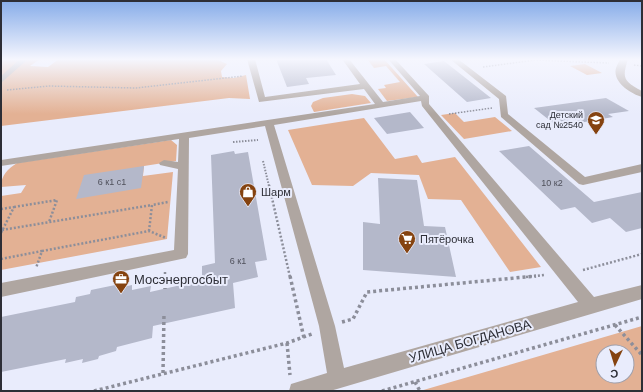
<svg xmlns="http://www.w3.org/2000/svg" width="643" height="392" viewBox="0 0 643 392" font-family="Arial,sans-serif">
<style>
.green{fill:#e3b194;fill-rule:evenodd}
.building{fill:#b4b8ca}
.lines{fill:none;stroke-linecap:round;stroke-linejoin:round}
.path-far3{stroke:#8c8e9a;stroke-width:1.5;stroke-dasharray:1.5 1.5;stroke-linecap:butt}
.path-far2{stroke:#8c8e9a;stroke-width:2;stroke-dasharray:1.5 1.5;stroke-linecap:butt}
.path-far1{stroke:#8c8e9a;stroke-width:2.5;stroke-dasharray:2 2;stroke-linecap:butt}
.path{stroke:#8c8e9a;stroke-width:3.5;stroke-dasharray:3 3;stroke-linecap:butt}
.minor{fill:#afa6a1;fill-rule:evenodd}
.labels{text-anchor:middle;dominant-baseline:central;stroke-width:4;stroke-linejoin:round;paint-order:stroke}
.far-poi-label{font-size:9px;fill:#2d2e36;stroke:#e9ecfc;text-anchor:end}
.number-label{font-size:9px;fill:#4f505b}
.poi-label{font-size:11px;fill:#2d2e36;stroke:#e9ecfc;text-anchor:start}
.near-poi-label{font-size:13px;fill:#2d2e36;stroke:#e9ecfc;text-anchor:start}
.near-street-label{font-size:13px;fill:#2d2e36;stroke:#e9ecfc}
</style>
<rect width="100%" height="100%" fill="#e9ecfc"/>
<!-- green -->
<path class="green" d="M 1,59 L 40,59 L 30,66 L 48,67 L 59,59 L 216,59 L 227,64 L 221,71 L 222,77 L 234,78 L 246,75 L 250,99 L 229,98 L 1,126 Z
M 367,59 L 384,59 L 418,97 L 387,101 L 378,89 L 386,88 L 384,85 L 400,82 L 386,66 L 374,68 Z
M 585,64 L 602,73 L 587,75 L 570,66 Z
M 352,94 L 365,96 L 371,103 L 314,112 L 311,106 L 313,102 L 323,98 Z
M 455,113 L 464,122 L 495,117 L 512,131 L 464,139 L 441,115 Z
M 364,118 L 395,159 L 417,155 L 422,163 L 455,157 L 541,267 L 510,272 L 461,200 L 428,199 L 419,175 L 371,173 L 353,186 L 312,185 L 288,130 Z
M 171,140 L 177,145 L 176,161 L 144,166 L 143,176 L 173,172 L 167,239 L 1,270 L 1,196 L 21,193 L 26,185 L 1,187 C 1,175 8,169 17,163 Z
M 642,326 L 642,391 L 420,391 ZM 603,352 L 627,352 L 627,376 L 603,376 Z"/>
<!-- building -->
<path class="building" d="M 276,59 L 326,59 L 336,75 L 306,78 L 309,84 L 287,87 Z
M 444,61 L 491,98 L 467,102 L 424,64 Z
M 606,98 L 629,111 L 608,114 L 613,117 L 579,123 L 575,120 L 553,123 L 534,108 Z
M 410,112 L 424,128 L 387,134 L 374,118 Z
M 529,146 L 594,202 L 642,192 L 642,228 L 626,232 L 610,218 L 592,223 L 575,207 L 561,210 L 499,151 Z
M 234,151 L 235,154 L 248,152 L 267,260 L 255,262 L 258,277 L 233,283 L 235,308 L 153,326 L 152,338 L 117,347 L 116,351 L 99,356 L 98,359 L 82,363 L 83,359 L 65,363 L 66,359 L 1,372 L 1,317 L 75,302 L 76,297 L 90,294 L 91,290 L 120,284 L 119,288 L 132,285 L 132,290 L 151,286 L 150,292 L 181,285 L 182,280 L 202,276 L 202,266 L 215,263 L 211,155 Z
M 144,166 L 141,188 L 76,199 L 84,175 Z
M 378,178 L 417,180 L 424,226 L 445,227 L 456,277 L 363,270 L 363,222 L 380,224 Z"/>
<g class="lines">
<!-- path-far3 -->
<path class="path-far3" d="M 634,65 L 642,66
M 483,67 L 535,60 L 609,63
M 7,90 L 49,86 L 136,88 L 243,76
M 449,114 L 492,108"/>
<!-- path-far2 -->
<path class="path-far2" d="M 233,142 L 258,140
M 263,161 L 269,186"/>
<!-- path-far1 -->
<path class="path-far1" d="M 269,185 L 290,277
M 14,207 L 57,200 L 49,222
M 1,209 L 14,207 L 1,233
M 2,230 L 152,205
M 149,231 L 152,205 L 168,202
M 42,251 L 149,231 L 166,238
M 1,259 L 42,251 L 36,268
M 583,270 L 642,254
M 165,272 L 165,277
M 526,277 L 544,275"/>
<!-- path -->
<path class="path" d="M 165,276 L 165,289
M 290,276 L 304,338
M 342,322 L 353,319 L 367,292 L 536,276
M 615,325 L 642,355
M 287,343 L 290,375
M 163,373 L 164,313
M 415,382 L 420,391
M 94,391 L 287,343 L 312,334
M 382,391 L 642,317"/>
<!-- minor -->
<path class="minor" d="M 20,59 L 28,59 L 1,83 L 1,76 Z
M 247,59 L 255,59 L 265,97 L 360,84 L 342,59 L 349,59 L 383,102 L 420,96 L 388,59 L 395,59 L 429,96 L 429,104 L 594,297 L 642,285 L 642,299 L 337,389 L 330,391 L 289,391 L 291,384 L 327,373 L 319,326 L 265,126 L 189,138 L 188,254 L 186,258 L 1,297 L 1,283 L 174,250 L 178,169 L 160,165 L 159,163 L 164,160 L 178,162 L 179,139 L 1,166 L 1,160 L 375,104 L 364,89 L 259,102 ZM 421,101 L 422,106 L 578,302 L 344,368 L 335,326 L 274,125 Z
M 450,59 L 458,59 L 506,96 L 508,114 L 585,177 L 642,164 L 642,172 L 583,185 L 579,184 L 501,117 L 499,99 Z
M 620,59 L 628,59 C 622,78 623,81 642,91 L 642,97 C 631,94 612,82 616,68 C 617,65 619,62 620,59 Z"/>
</g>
<!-- sky -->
<linearGradient id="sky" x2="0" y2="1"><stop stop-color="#86ace9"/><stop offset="0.52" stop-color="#f5f6fe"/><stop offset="1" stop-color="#f5f6fe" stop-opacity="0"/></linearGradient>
<rect width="643" height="114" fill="url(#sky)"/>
<!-- icons -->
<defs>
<symbol id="school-pin" viewBox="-11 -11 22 30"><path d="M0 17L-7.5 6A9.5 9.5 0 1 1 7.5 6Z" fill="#854310" stroke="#e9ecfc"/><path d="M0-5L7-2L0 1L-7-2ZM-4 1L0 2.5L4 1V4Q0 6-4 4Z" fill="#fff"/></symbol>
<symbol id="shop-pin" viewBox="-11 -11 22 30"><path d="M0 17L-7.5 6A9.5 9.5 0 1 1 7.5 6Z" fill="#854310" stroke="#e9ecfc"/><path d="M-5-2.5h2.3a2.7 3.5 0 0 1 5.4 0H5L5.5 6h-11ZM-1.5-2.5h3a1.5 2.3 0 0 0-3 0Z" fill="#fff"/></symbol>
<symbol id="supermarket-pin" viewBox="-11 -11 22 30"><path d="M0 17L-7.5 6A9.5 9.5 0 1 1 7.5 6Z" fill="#854310" stroke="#e9ecfc"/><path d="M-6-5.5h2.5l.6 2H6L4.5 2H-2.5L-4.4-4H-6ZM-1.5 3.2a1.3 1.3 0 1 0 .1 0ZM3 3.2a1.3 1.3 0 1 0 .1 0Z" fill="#fff"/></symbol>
<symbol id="office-pin" viewBox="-11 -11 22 30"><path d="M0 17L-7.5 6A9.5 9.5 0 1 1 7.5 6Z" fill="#854310" stroke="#e9ecfc"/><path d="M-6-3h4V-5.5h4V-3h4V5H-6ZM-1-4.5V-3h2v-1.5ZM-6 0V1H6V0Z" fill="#fff"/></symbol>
</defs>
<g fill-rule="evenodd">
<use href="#school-pin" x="586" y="110" width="20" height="27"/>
<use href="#shop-pin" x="238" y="182" width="20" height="27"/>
<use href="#supermarket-pin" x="397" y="229" width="20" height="27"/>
<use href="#office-pin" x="111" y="269" width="20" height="27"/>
</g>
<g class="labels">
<!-- far-poi labels -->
<g class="far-poi-label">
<text x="583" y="115">Детский<tspan x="583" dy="10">сад №2540</tspan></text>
</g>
<!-- number labels -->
<g class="number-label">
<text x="112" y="182">6 к1 с1</text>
<text x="552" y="183">10 к2</text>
<text x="238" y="261">6 к1</text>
</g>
<!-- poi labels -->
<g class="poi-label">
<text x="261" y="192">Шарм</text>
<text x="420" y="239">Пятёрочка</text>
</g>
<!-- near-poi labels -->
<g class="near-poi-label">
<text x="134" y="279">Мосэнергосбыт</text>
</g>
<!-- near-street labels -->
<g class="near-street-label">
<text transform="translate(470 341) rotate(-16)">УЛИЦА БОГДАНОВА</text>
</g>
</g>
<!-- border -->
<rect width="643" height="392" fill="none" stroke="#2d2e36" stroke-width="4"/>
<!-- north arrow -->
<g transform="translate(615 364) rotate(184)"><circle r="19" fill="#e9ecfc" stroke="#9ea0ad"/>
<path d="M0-3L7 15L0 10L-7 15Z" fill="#854310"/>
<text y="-6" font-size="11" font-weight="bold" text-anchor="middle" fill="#2d2e36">С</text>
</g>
</svg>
